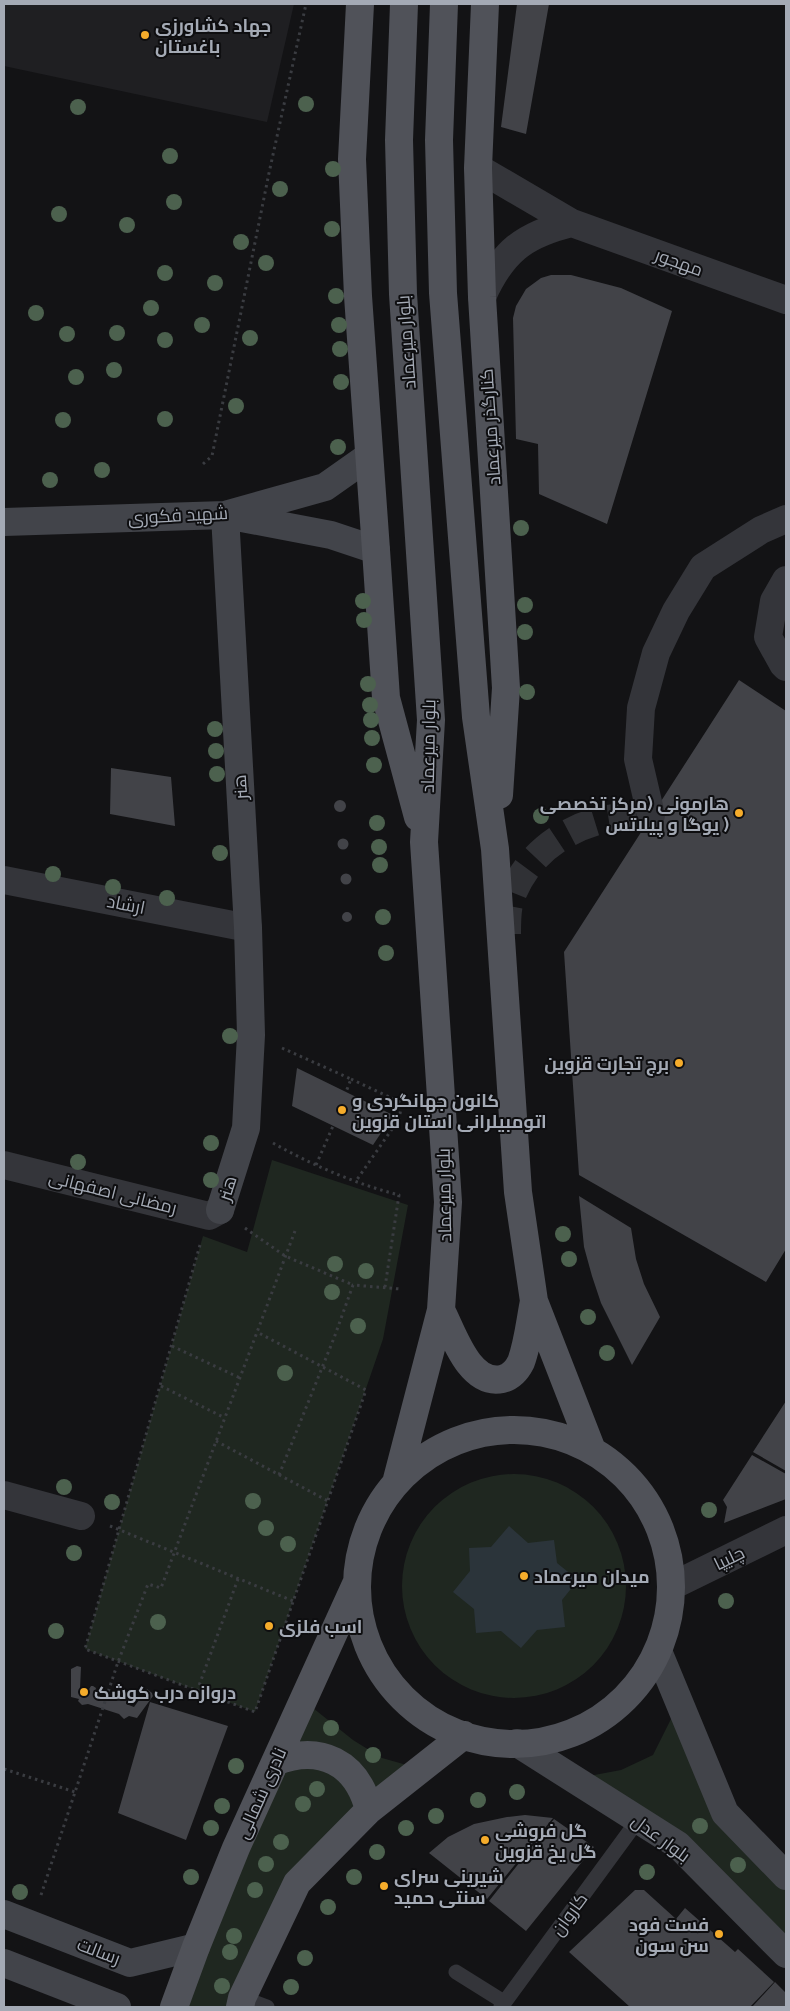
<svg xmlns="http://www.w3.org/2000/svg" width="790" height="2011" viewBox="0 0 790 2011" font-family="Raleway,Cairo,sans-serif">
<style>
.built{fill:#1f1f22}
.green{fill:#1f2720}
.water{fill:#2b343a}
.building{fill:#424348}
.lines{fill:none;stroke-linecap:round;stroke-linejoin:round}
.street-tunnel{stroke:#303135;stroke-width:28;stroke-dasharray:28 14;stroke-linecap:butt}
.path{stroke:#3a3c41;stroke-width:3;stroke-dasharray:2.5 4;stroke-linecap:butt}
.lane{stroke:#34353a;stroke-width:15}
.street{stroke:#34353a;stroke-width:28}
.secondary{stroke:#42444a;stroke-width:28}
.primary{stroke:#505259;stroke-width:28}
.tree{fill:#4c614e}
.poi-dot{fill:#f5ac2b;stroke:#0e0e10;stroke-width:2}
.labels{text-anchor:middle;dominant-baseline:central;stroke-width:4;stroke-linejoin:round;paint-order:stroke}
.poi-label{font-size:18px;font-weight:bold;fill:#a4aab5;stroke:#0e0e10;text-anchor:start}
.street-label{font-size:18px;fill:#a4aab5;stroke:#0e0e10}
</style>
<rect width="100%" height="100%" fill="#131315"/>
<!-- built -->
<path class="built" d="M 4,4 L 294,4 L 267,122 L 4,66 Z"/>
<!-- green -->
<path class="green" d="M 272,1160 L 408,1205 L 383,1339 L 255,1712 L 85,1649 L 203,1236 L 247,1252 Z
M402 1586a112 112 0 1 1 224 0a112 112 0 1 1-224 0Z
M 303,1700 L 353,1740 L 382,1758 L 421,1769 L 297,1883 L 240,2007 L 174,2007 Z
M 679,1703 L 725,1813 L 786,1876 L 786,1954 L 678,1845 L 573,1779 L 621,1770 L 653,1755 Z"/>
<!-- water -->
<path class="water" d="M 509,1526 L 528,1543 L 554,1540 L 557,1563 L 578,1580 L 562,1600 L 565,1627 L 537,1630 L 521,1648 L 501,1631 L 476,1633 L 474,1609 L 453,1592 L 470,1571 L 469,1548 L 491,1547 Z"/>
<!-- building -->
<path class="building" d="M 517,4 L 549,4 L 526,134 L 501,127 Z
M 551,275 L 571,275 L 621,288 L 672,311 L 607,524 L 539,494 L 538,444 L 516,439 L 513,318 L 516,306 L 526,289 L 541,278 Z
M 739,680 L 786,711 L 786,1249 L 766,1282 L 579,1175 L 564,952 Z
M 111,768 L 171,777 L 175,826 L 110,814 Z
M334 806a6 6 0 1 1 12 0a6 6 0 1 1-12 0Z
M337.5 844a5.5 5.5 0 1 1 11 0a5.5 5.5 0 1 1-11 0Z
M340.5 879a5.5 5.5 0 1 1 11 0a5.5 5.5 0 1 1-11 0Z
M342 917a5 5 0 1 1 10 0a5 5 0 1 1-10 0Z
M 297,1068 L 393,1115 L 373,1145 L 292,1106 Z
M 579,1196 L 631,1228 L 636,1259 L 644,1284 L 660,1317 L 632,1365 L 601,1303 L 592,1276 L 584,1247 Z
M 786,1401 L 786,1471 L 753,1452 Z
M 752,1455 L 786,1474 L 786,1499 L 724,1523 L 727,1507 L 723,1500 Z
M 77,1666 L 81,1667 L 80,1689 L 88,1691 L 91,1686 L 93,1686 L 96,1688 L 95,1691 L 120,1700 L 122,1696 L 125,1696 L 128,1700 L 126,1704 L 134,1707 L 147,1689 L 152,1693 L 153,1696 L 137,1718 L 129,1716 L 124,1719 L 119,1714 L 88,1704 L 82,1705 L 78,1701 L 79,1699 L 71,1697 L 71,1669 Z
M 150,1702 L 228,1726 L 186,1840 L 118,1813 Z
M 525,1815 L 553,1818 L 487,1899 L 429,1853 L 448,1837 L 474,1824 L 507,1817 Z
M 554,1819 L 594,1847 L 526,1931 L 489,1901 Z
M 635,1890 L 644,1890 L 676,1919 L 685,1908 L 735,1952 L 738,1949 L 774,1982 L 750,2007 L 630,2007 L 569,1952 Z
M 775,1982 L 786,1993 L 786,2007 L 752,2007 Z"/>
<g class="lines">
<!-- street-tunnel -->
<path class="street-tunnel" d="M 507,934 C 507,925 507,913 509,904 C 522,861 556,833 598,821 C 614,817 634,817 651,815"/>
<!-- path -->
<path class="path" d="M 203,464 L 212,456 L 269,173 L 306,4
M 282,1048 L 351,1079 L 346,1092
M 351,1079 L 402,1103 L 399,1119 L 356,1181
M 273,1143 C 312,1165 356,1184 399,1195 L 385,1287
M 316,1165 L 333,1126
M 245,1228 L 285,1256 L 353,1285
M 200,1245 L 85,1649 L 255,1712 L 366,1390 L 257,1332
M 172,1346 L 240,1378
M 161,1386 L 225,1418
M 216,1441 L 328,1501
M 279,1475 L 334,1338 L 353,1285 L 400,1289
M 110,1526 L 293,1601
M 197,1691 L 238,1579
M 4,1769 L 75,1792
M 41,1895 L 118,1662 L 148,1584 L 161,1588 L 295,1231"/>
<!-- lane -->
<path class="lane" d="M 456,1972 L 504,2002
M 242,1998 L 267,2007
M 501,2007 L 638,1820"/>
<!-- street -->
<path class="street" d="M 478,168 L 572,223 L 786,300
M 482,297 C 502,252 523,235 572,223
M 786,580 L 774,601 L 768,637 L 783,664 L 786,667
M 651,815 L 638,759 L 641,708 L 656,653 L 676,611 L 703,567 L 761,530 L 786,519
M 4,880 L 248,928
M 4,1165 L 209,1216 L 220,1210
M 4,1495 L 81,1516
M 672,1586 L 786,1530"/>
<!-- secondary -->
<path class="secondary" d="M 231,516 L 331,535 L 376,550
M 4,522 L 225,515 L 325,487 L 369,456
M 220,1210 L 246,1128 L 251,1035 L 248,928 L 225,515
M 658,1651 L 725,1813 L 786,1876
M 517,1743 L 678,1845 L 786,1954
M 4,1914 L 130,1963 L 196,1947
M 4,1963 L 117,2007"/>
<!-- primary -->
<path class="primary" d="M 360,4 L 352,159 L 358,296 L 376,550 L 386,698 L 418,817
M 444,4 L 439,140 L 443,293 L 476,717 L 495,849 L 518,1192 L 534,1301 L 592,1450
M 485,4 L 478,168 L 482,297 L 506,688 L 499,795
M 441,1310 C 453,1333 469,1386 502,1379 C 511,1377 517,1370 521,1362 C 528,1343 530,1321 534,1301
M357 1587a157 157 0 1 1 314 0a157 157 0 1 1-314 0Z
M 396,1483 L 441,1310 L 448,1202 L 424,842 L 431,720 L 403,294 L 399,140 L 404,4
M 275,1762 C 320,1744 357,1762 369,1810
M 174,2007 L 196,1947 L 236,1848 L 356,1584
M 240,2007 L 242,1998 L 297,1883 L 369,1810 L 464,1735"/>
</g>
<!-- trees -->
<g class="tree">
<circle cx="306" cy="104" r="8"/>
<circle cx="78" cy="107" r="8"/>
<circle cx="170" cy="156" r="8"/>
<circle cx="333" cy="169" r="8"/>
<circle cx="280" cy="189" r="8"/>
<circle cx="174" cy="202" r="8"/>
<circle cx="59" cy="214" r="8"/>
<circle cx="127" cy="225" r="8"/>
<circle cx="332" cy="229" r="8"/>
<circle cx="241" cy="242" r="8"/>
<circle cx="266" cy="263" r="8"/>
<circle cx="165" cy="273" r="8"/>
<circle cx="215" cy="283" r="8"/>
<circle cx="336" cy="296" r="8"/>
<circle cx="151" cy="308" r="8"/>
<circle cx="36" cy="313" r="8"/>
<circle cx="202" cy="325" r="8"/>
<circle cx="339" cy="325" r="8"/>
<circle cx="117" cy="333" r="8"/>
<circle cx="67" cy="334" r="8"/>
<circle cx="250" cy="338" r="8"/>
<circle cx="165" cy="340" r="8"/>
<circle cx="340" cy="349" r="8"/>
<circle cx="114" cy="370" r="8"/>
<circle cx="76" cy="377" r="8"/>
<circle cx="341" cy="382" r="8"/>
<circle cx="236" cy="406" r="8"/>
<circle cx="165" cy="419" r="8"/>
<circle cx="63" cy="420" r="8"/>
<circle cx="338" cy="447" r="8"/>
<circle cx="102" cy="470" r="8"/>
<circle cx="50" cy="480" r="8"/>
<circle cx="521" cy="528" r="8"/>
<circle cx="363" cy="601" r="8"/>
<circle cx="525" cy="605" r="8"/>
<circle cx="364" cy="620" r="8"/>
<circle cx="525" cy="632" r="8"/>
<circle cx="368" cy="684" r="8"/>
<circle cx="527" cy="692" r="8"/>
<circle cx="370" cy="705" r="8"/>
<circle cx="371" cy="720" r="8"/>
<circle cx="215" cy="729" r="8"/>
<circle cx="372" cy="738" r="8"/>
<circle cx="216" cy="751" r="8"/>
<circle cx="374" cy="765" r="8"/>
<circle cx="217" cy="774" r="8"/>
<circle cx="541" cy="816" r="8"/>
<circle cx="377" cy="823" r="8"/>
<circle cx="379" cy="847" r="8"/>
<circle cx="220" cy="853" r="8"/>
<circle cx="380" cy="865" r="8"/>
<circle cx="53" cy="874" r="8"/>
<circle cx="113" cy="887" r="8"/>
<circle cx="167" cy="898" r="8"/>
<circle cx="383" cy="917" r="8"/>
<circle cx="386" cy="953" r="8"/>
<circle cx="230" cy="1036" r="8"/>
<circle cx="211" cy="1143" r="8"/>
<circle cx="78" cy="1162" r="8"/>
<circle cx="211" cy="1180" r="8"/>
<circle cx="563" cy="1234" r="8"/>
<circle cx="569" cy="1259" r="8"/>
<circle cx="335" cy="1264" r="8"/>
<circle cx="366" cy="1271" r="8"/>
<circle cx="332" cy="1292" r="8"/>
<circle cx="588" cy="1317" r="8"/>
<circle cx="358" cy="1326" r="8"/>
<circle cx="607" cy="1353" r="8"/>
<circle cx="285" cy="1373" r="8"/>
<circle cx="64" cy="1487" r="8"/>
<circle cx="253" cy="1501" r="8"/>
<circle cx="112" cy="1502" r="8"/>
<circle cx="709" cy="1510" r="8"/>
<circle cx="266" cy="1528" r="8"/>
<circle cx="288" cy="1544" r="8"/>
<circle cx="74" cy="1553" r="8"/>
<circle cx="726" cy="1601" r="8"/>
<circle cx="158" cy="1622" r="8"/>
<circle cx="56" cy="1631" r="8"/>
<circle cx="331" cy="1728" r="8"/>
<circle cx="373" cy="1755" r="8"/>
<circle cx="236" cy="1766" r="8"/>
<circle cx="317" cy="1789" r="8"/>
<circle cx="517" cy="1792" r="8"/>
<circle cx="478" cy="1800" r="8"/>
<circle cx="303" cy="1804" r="8"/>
<circle cx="222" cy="1806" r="8"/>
<circle cx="436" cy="1816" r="8"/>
<circle cx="700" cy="1826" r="8"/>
<circle cx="211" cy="1828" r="8"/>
<circle cx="406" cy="1828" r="8"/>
<circle cx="281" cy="1842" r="8"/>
<circle cx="377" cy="1852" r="8"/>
<circle cx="266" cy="1864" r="8"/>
<circle cx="738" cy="1865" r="8"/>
<circle cx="647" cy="1872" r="8"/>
<circle cx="191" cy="1877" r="8"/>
<circle cx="354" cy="1877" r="8"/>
<circle cx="255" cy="1890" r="8"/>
<circle cx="20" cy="1892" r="8"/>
<circle cx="328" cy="1907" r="8"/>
<circle cx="234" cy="1936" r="8"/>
<circle cx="230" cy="1952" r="8"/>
<circle cx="305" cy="1958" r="8"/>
<circle cx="222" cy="1986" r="8"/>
<circle cx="291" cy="1987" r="8"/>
</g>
<!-- markers -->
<g class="poi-dot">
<circle cx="145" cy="35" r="5"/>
<circle cx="739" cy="813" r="5"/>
<circle cx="679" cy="1063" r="5"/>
<circle cx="342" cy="1110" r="5"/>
<circle cx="524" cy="1576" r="5"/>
<circle cx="269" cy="1626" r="5"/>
<circle cx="84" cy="1692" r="5"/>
<circle cx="485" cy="1840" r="5"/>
<circle cx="384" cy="1886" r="5"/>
<circle cx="719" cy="1934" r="5"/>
</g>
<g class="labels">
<!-- poi labels -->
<g class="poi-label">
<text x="155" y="25">جهاد کشاورزی<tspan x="155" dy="21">باغستان</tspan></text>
<text x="729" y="803" text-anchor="end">هارمونی (مرکز تخصصی<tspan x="729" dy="21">یوگا و پیلاتس )</tspan></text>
<text x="669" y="1063" text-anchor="end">برج تجارت قزوین</text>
<text x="352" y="1100">کانون جهانگردی و<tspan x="352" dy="21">اتومبیلرانی استان قزوین</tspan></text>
<text x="534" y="1576">میدان میرعماد</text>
<text x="279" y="1626">اسب فلزی</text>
<text x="94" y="1692">دروازه درب کوشک</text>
<text x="495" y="1830">گل فروشی<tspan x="495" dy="21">گل یخ قزوین</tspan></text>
<text x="394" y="1876">شیرینی سرای<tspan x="394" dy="21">سنتی حمید</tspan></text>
<text x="709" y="1924" text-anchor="end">فست فود<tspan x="709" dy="21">سن سون</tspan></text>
</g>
<!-- street labels -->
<g class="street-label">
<text transform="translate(679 262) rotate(20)">مهجور</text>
<text transform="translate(406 342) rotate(-94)">بلوار میرعماد</text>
<text transform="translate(490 427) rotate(-94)">کنارگذر میرعماد</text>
<text transform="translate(178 515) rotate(-3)">شهید فکوری</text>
<text transform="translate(428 746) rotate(-89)">بلوار میرعماد</text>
<text transform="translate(240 787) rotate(-93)">هنر</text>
<text transform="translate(126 904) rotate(11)">ارشاد</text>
<text transform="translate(227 1188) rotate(-72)">هنر</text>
<text transform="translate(113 1192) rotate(14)">رمضانی اصفهانی</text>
<text transform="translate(444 1195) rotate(-91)">بلوار میرعماد</text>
<text transform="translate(729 1558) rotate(-26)">چلیپا</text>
<text transform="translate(261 1793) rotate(-66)">نادری شمالی</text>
<text transform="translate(661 1838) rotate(36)">بلوار عدل</text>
<text transform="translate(569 1914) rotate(-54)">کاروان</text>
<text transform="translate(99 1951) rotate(21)">رسالت</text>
</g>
</g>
<!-- border -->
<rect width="790" height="2011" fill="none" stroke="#a4aab5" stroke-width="10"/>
</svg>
